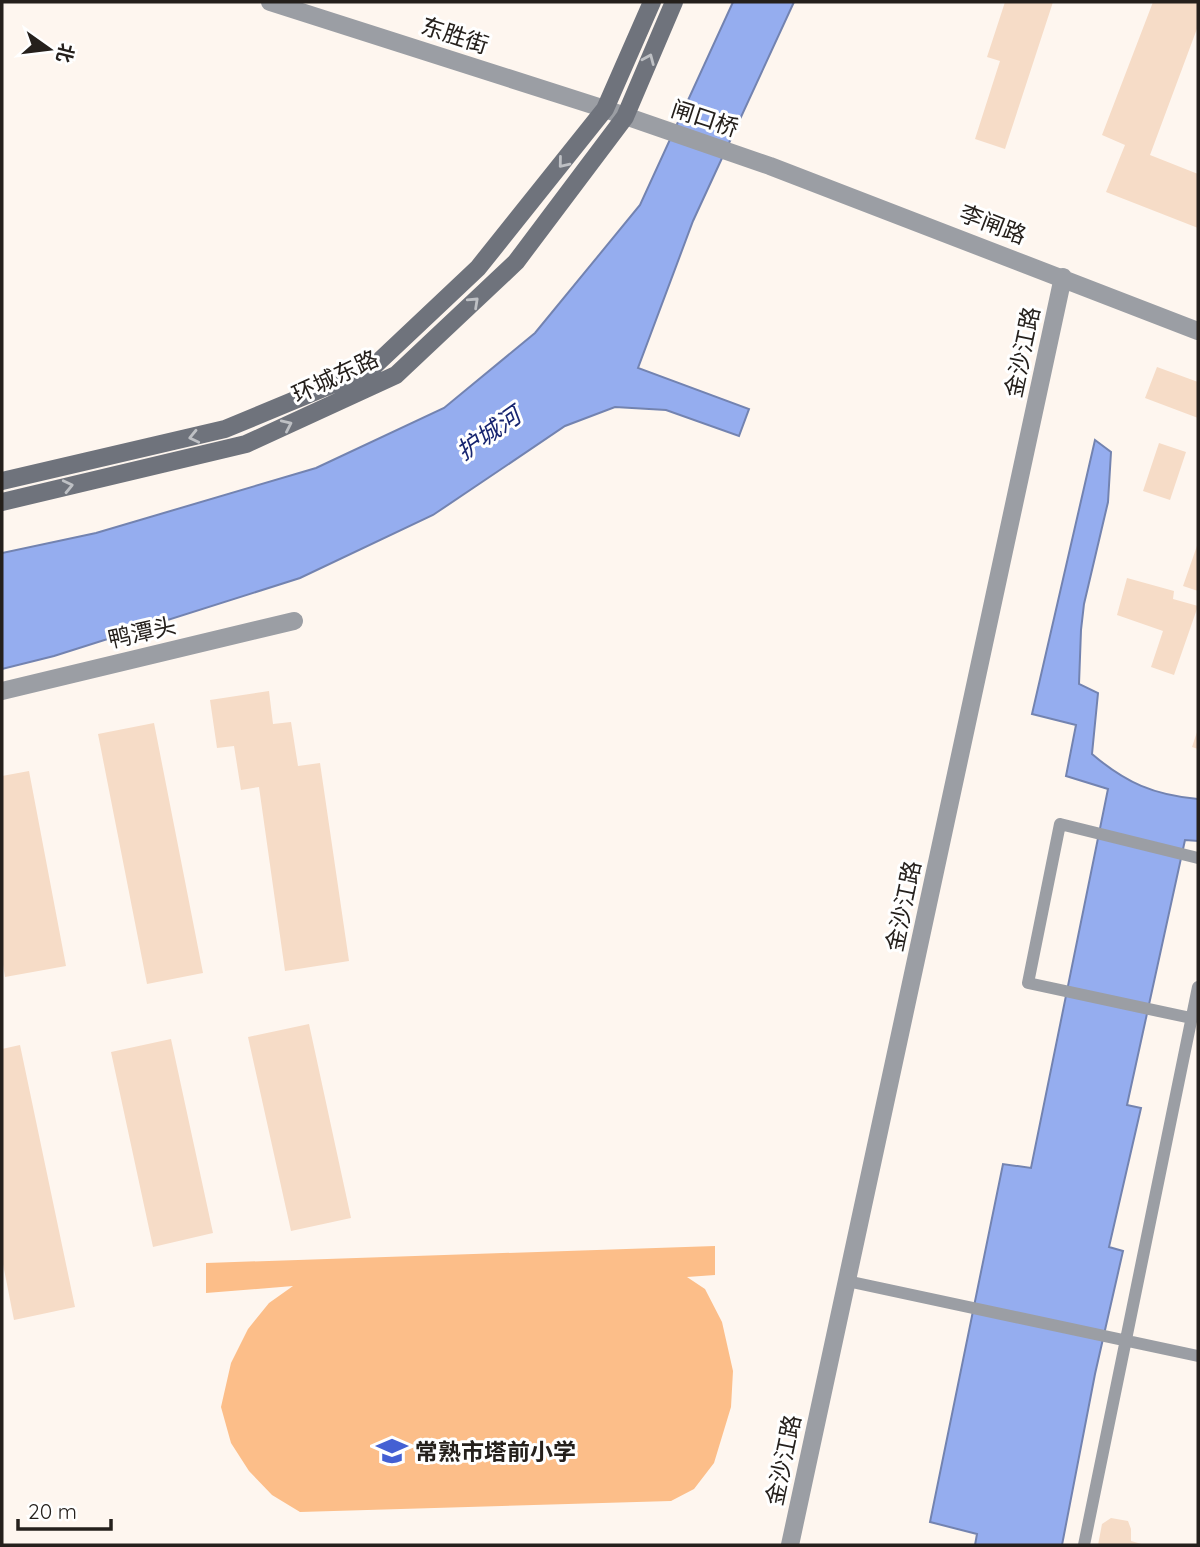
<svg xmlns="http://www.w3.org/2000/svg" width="1200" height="1547" viewBox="0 0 1200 1547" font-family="Quicksand,'Noto Sans SC',sans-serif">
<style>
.green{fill:#fcbe89}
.water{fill:#95adef;stroke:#7383b0;stroke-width:2}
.building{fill:#f6dcc7}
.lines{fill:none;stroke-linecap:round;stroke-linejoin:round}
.service{stroke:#9b9ea4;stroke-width:12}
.minor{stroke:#9b9ea4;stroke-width:18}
.tertiary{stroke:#9b9ea4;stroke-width:18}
.secondary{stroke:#6f737c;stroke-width:18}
.oneway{stroke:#bec0c4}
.labels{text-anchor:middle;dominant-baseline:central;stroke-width:6;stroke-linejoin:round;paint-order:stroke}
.street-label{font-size:23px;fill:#25201c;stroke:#fff}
.poi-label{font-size:23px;font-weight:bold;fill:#25201c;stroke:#fff;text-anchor:start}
.water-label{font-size:24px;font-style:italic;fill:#172570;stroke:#fff}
</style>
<rect width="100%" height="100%" fill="#fef6ef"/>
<!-- green -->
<path class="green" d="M 715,1246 L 715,1275 L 687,1277 L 705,1289 L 722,1322 L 733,1371 L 731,1407 L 714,1463 L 694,1489 L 671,1501 L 300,1512 L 272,1495 L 249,1471 L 231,1443 L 221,1407 L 231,1363 L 248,1329 L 269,1303 L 293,1286 L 206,1293 L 206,1263 Z"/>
<!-- water -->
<path class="water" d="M 733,2 L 794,2 L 693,221 L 638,368 L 749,409 L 739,436 L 666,410 L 615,407 L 565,426 L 433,515 L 300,578 L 54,656 L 2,669 L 2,553 L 96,533 L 316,468 L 444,408 L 535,333 L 640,205 Z
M 1095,440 L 1111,452 L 1108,502 L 1084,604 L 1081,630 L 1079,684 L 1098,693 L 1092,754 C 1126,783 1154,795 1198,799 L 1198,841 L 1185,840 L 1127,1105 L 1141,1108 L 1109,1247 L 1123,1251 L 1095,1374 L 1062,1545 L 975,1545 L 977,1534 L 930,1522 L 1003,1164 L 1031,1168 L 1108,789 L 1066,776 L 1076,725 L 1032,714 Z"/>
<!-- building -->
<path class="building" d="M 1005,2 L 1053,2 L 1005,149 L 975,139 L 1000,61 L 987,57 Z
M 1153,2 L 1198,2 L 1198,26 L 1150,155 L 1198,174 L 1198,228 L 1106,192 L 1125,145 L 1102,135 Z
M 1157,367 L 1198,382 L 1198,418 L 1145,398 Z
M 1159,443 L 1186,452 L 1170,500 L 1143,491 Z
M 1198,543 L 1198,591 L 1183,586 Z
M 1127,578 L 1174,591 L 1173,599 L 1198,606 L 1174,675 L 1151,667 L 1163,631 L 1117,615 Z
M 269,691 L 273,724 L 291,722 L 298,766 L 320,763 L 349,961 L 285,971 L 259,787 L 241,790 L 234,746 L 217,748 L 210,700 Z
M 154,723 L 203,973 L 147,984 L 98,734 Z
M 1198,729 L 1198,749 L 1192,747 Z
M 29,771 L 66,966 L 5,977 L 2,958 L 2,776 Z
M 309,1024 L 351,1218 L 291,1231 L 248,1037 Z
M 171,1039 L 213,1233 L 153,1247 L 111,1052 Z
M 20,1045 L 75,1307 L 14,1320 L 2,1259 L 2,1049 Z
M 1111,1518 L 1128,1521 L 1131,1529 L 1131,1541 L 1145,1545 L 1098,1545 L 1102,1524 Z"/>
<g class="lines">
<!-- service -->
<path class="service" d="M 1191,1018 L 1028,983 L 1060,824 L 1198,858
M 847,1281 L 1198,1356
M 1084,1545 L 1198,987"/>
<!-- minor -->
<path class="minor" d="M 2,691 L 294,621"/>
<!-- tertiary -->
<path class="tertiary" d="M 270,2 L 605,109 L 770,166 L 1198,331
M 790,1545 L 1063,277"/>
<!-- secondary -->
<path class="secondary" d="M 2,481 L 225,429 L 372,368 L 478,268 L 605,109 L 652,2
M 2,502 L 246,444 L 396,375 L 516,262 L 625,117 L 674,2"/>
</g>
<!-- one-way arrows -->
<defs><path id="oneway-chevron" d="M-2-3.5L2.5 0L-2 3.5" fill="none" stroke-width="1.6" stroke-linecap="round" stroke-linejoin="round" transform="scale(1.75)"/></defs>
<g class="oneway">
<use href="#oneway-chevron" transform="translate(649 59) rotate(-67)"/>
<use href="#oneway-chevron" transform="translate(563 163) rotate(129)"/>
<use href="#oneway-chevron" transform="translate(474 302) rotate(-43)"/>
<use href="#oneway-chevron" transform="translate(287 425) rotate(-25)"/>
<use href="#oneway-chevron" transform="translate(194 437) rotate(167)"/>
<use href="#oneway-chevron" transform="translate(68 486) rotate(-13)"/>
</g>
<!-- icons -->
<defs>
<symbol id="school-bare" viewBox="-9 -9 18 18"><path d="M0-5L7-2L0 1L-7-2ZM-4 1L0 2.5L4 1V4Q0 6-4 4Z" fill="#4460d3" stroke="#fff" stroke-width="2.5" paint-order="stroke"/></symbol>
</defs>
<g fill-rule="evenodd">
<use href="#school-bare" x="370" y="1429" width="44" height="44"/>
</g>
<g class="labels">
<!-- street labels -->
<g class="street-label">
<text transform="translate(455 35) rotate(18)">东胜街</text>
<text transform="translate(705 118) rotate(18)">闸口桥</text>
<text transform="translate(993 224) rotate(21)">李闸路</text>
<text transform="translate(1022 352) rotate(-78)">金沙江路</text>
<text transform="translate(335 376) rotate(-25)">环城东路</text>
<text transform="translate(142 632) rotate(-13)">鸭潭头</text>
<text transform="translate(903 906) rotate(-78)">金沙江路</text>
<text transform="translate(783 1460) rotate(-78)">金沙江路</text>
</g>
<!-- poi labels -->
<g class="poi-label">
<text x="415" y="1451">常熟市塔前小学</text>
</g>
<!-- water labels -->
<g class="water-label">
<text transform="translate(488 433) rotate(-35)">护城河</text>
</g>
</g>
<!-- border -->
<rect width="1200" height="1547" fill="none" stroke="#25201c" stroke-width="7"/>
<!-- north arrow -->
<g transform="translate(49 49) rotate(104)" stroke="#ffffff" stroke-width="5" paint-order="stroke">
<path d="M0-5L12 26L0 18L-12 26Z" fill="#25201c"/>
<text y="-10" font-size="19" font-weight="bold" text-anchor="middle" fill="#25201c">北</text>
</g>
<!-- scale -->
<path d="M18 1519v10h93v-10" fill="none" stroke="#25201c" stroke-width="3.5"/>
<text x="28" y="1519" font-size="21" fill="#25201c" stroke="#ffffff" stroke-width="5" paint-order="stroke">20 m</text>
</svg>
